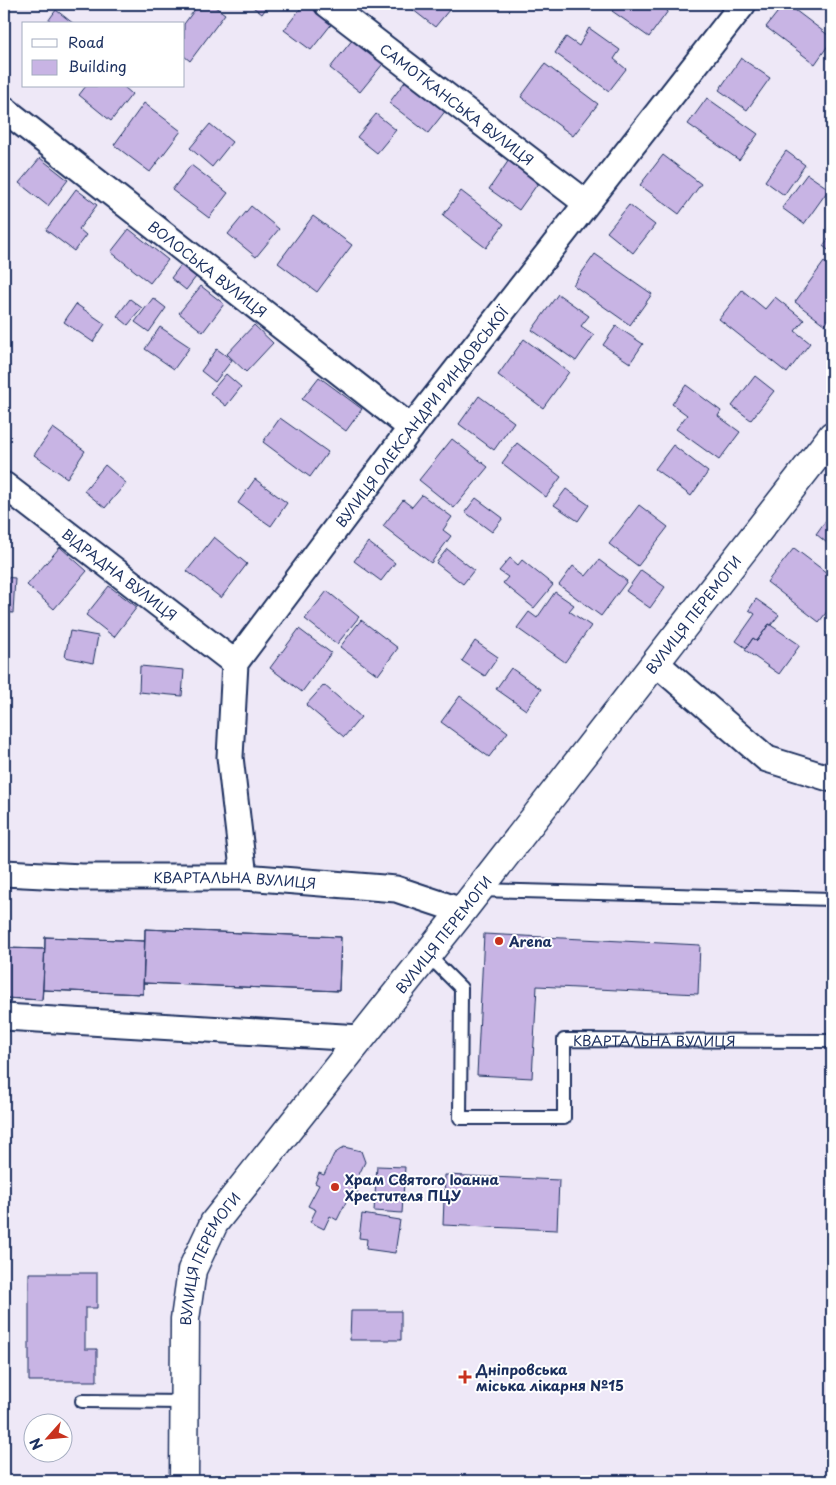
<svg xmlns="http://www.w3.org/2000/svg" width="836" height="1485" viewBox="0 0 836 1485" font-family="'Playpen Sans',sans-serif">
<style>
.building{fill:#c8b4e4;stroke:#1b2f5e}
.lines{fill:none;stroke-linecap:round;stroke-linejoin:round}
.service-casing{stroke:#1b2f5e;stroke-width:16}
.minor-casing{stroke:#1b2f5e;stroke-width:29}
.tertiary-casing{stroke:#1b2f5e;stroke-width:31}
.service{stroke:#fff;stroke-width:12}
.minor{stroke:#fff;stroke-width:25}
.tertiary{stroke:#fff;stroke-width:28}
.poi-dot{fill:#c8321e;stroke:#fff;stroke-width:2}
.labels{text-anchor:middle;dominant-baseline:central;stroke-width:4;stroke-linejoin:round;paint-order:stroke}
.street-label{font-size:14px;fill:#1b2f5e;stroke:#fff}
.poi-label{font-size:14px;font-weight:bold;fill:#1b2f5e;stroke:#fff;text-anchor:start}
</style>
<rect width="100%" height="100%" fill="#eee8f7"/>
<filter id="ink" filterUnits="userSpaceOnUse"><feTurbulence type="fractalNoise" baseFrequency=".02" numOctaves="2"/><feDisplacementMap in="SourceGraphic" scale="10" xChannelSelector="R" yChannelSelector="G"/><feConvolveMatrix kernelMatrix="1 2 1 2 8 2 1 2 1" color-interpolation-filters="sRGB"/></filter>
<g filter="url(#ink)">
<!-- building -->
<path class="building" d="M 199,4 L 211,4 L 225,14 L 190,61 L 184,56 L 184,24 Z
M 249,4 L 269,4 L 262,14 Z
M 304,4 L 311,4 L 334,21 L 311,50 L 284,30 Z
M 410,4 L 454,4 L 435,27 L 408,6 Z
M 618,4 L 658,4 L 668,11 L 649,37 L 612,11 Z
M 784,4 L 787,4 L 832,38 L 832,40 L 815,64 L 766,27 Z
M 56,10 L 74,24 L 46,24 Z
M 589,28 L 620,50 L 614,59 L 626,69 L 609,91 L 555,53 L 566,37 L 579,46 Z
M 357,34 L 387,59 L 360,92 L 330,68 Z
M 741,58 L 770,78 L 747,110 L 719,90 Z
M 545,64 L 598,104 L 573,136 L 521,97 Z
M 410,75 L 450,105 L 428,133 L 389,103 Z
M 86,86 L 123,86 L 132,94 L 111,121 L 79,95 Z
M 707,98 L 758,134 L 739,160 L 688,124 Z
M 144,103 L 181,131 L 150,172 L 114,145 Z
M 376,114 L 396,130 L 377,153 L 357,137 Z
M 210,124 L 232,142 L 212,167 L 190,148 Z
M 786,151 L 805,165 L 784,195 L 765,181 Z
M 663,155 L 701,184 L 679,214 L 640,185 Z
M 511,157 L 541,179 L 519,210 L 489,189 Z
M 40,158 L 68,180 L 48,206 L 19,183 Z
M 191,165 L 228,193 L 209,218 L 172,190 Z
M 807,174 L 829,189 L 804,224 L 782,208 Z
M 76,189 L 97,205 L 79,229 L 86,235 L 74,251 L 46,230 Z
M 461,191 L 504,224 L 486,248 L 443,215 Z
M 629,205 L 655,225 L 633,253 L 607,232 Z
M 251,206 L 279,229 L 256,257 L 228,234 Z
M 313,216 L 352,245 L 317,292 L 278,263 Z
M 129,229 L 168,260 L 150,283 L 111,252 Z
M 832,234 L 832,253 L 823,246 Z
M 595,254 L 652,294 L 630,325 L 573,285 Z
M 184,261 L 199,273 L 186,290 L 171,278 Z
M 824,262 L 832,268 L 832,315 L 825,325 L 795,302 Z
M 201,286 L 224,304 L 203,332 L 179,313 Z
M 742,290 L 765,309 L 775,297 L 804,320 L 795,331 L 810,343 L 787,373 L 719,319 Z
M 558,294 L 589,316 L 581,326 L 594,335 L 576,361 L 532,330 Z
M 153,298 L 166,308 L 149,332 L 135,322 Z
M 130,299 L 142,308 L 128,325 L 117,316 Z
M 76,304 L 105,324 L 93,342 L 64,322 Z
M 254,325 L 273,343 L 246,372 L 227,354 Z
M 616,326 L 643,344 L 630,363 L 603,345 Z
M 160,327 L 190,347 L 174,369 L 145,349 Z
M 524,339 L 569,372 L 543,408 L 498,375 Z
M 217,349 L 232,360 L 215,382 L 201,371 Z
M 226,374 L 241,387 L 226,406 L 210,393 Z
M 755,376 L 774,391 L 751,420 L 732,406 Z
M 319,377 L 362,409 L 346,431 L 302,399 Z
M 686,385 L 721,411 L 718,416 L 740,432 L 719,460 L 676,429 L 687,415 L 672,404 Z
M 479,396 L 514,422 L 494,450 L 459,424 Z
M 280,418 L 328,452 L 310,477 L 263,442 Z
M 53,428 L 85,451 L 67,478 L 34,455 Z
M 452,439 L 488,467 L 454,508 L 419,480 Z
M 517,443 L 561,477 L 546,497 L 502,463 Z
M 673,445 L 708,472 L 691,496 L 655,469 Z
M 105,465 L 126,483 L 105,508 L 84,491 Z
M 255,479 L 287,503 L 271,526 L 238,503 Z
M 566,489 L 589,505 L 578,521 L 554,505 Z
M 422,495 L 452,517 L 443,530 L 451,536 L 431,563 L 383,526 L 403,500 L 412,507 Z
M 476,498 L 503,518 L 492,532 L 465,512 Z
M 639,505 L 668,527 L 638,566 L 609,544 Z
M 832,512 L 832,547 L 816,534 Z
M 214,537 L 247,564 L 221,598 L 187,571 Z
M 368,542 L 395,563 L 381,581 L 354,561 Z
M 60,547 L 87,571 L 54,609 L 27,585 Z
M 794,548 L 827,573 L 829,570 L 832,572 L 832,605 L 819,622 L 767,582 Z
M 447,549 L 474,570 L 463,584 L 436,563 Z
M 510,558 L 518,565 L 522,560 L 553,585 L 534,608 L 503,583 L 508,577 L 499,571 Z
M 599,560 L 627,581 L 601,616 L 559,585 L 573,566 L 586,576 Z
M 641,570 L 665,587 L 650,608 L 626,591 Z
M 4,577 L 15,578 L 13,613 L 4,612 Z
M 109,586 L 137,607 L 114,637 L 86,615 Z
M 327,591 L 359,617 L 337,644 L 305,619 Z
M 555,592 L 574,605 L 569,611 L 591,626 L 565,662 L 517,628 L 529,612 L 537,618 Z
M 756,599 L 779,615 L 771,625 L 769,624 L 757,641 L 753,638 L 746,648 L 736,641 L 755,614 L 749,610 Z
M 361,620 L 398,648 L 378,675 L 340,647 Z
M 769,624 L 800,645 L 779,674 L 745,650 L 753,638 L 757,641 Z
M 299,629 L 331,653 L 302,692 L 270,668 Z
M 70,631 L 98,636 L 93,663 L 65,657 Z
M 475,641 L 498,657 L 485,676 L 462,661 Z
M 140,666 L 184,670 L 182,696 L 139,692 Z
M 511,668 L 541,689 L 526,710 L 496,689 Z
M 324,685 L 361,717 L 344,737 L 306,705 Z
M 460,696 L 508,732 L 489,757 L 441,722 Z
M 145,929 L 341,937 L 339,991 L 143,983 Z
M 145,929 L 341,937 L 339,991 L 143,983 L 143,994 L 43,990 L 42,1000 L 4,998 L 4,948 L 45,949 L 45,937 L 145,941 Z
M 484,934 L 700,945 L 698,994 L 537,986 L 532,1078 L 477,1075 Z
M 45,937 L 145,941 L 143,994 L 43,990 Z
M 4,948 L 45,949 L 42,1000 L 4,998 Z
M 344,1147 L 361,1151 L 365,1162 L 352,1189 L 358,1192 L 354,1201 L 348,1198 L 337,1220 L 330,1216 L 324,1229 L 310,1222 L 316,1210 L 308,1206 L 319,1185 L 315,1183 L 319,1173 L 324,1175 L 334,1154 Z
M 377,1166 L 405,1167 L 402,1213 L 374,1211 Z
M 445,1175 L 559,1180 L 557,1230 L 443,1225 Z
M 362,1214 L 400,1220 L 395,1253 L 366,1249 L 367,1239 L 359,1238 Z
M 29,1273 L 97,1273 L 97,1308 L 85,1308 L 85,1349 L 97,1349 L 97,1381 L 29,1381 Z
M 351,1311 L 401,1311 L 401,1340 L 350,1340 Z"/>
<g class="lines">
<defs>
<g id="service">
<path d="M 478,890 L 832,899"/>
<path id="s1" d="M 428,955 L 461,988 L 460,1118 L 564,1118 L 564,1040 L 832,1041"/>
<path d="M 82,1401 L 185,1402"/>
</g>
<g id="minor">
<path id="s2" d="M 327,4 L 586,203"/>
<path id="s3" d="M 4,109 L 411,428"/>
<path id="s4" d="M 4,485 L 235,663"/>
<path d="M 656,663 L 767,759 L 832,779"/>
<path id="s5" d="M 4,873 L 82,877 L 244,877 L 396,889 L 462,911"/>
<path id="s6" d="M 244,877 L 230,757 L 235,663 L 411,428 L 743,4"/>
<path d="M 4,1017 L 360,1038"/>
</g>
<g id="tertiary">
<path id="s7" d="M 184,1481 L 185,1319 L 192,1270 L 214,1223 L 462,911 L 832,436"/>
</g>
</defs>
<!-- service casing -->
<use href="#service" class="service-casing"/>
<!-- minor casing -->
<use href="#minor" class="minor-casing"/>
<!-- tertiary casing -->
<use href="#tertiary" class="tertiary-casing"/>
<!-- service -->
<use href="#service" class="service"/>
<!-- minor -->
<use href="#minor" class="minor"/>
<!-- tertiary -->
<use href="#tertiary" class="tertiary"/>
</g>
</g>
<!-- markers -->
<g class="poi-dot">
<circle cx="499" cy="941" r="5"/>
<circle cx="335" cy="1187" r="5"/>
<path d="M462.5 1369.5h5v5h5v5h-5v5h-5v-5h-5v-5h5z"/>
</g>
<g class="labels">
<!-- street labels -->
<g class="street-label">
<text stroke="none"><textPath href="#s2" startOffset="164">САМОТКАНСЬКА ВУЛИЦЯ</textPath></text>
<text stroke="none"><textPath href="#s3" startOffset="259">ВОЛОСЬКА ВУЛИЦЯ</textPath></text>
<text stroke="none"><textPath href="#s6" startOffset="524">ВУЛИЦЯ ОЛЕКСАНДРИ РИНДОВСЬКОЇ</textPath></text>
<text stroke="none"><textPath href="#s4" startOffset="146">ВІДРАДНА ВУЛИЦЯ</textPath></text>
<text stroke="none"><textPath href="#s7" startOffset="1038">ВУЛИЦЯ ПЕРЕМОГИ</textPath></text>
<text stroke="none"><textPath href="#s5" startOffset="231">КВАРТАЛЬНА ВУЛИЦЯ</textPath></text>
<text stroke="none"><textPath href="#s7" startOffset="632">ВУЛИЦЯ ПЕРЕМОГИ</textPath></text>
<text stroke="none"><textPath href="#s1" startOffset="449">КВАРТАЛЬНА ВУЛИЦЯ</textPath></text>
<text stroke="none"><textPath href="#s7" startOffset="228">ВУЛИЦЯ ПЕРЕМОГИ</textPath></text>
</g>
<!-- poi labels -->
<g class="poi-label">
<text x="509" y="941">Arena</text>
<text x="345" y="1179">Храм Святого Іоанна<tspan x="345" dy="16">Хрестителя ПЦУ</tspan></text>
<text x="476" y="1369">Дніпровська<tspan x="476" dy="16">міська лікарня №15</tspan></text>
</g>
</g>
<!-- margin -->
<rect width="836" height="1485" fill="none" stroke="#fff" stroke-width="20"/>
<rect x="10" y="10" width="816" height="1465" fill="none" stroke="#1b2f5e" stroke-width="2" filter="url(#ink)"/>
<!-- legend -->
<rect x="22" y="22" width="162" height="65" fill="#ffffff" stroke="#a4acbf"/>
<rect x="32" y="39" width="25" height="8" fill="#ffffff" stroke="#a4acbf"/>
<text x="68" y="48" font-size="15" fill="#1b2f5e">Road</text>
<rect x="32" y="60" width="25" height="15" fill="#c8b4e4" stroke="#a4acbf"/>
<text x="68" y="72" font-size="15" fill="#1b2f5e">Building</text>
<!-- north arrow -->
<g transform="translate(48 1438) rotate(243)"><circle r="24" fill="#ffffff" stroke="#a4acbf"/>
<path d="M0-4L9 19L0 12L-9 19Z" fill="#c8321e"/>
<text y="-8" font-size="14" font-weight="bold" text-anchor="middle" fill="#1b2f5e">N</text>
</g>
</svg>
